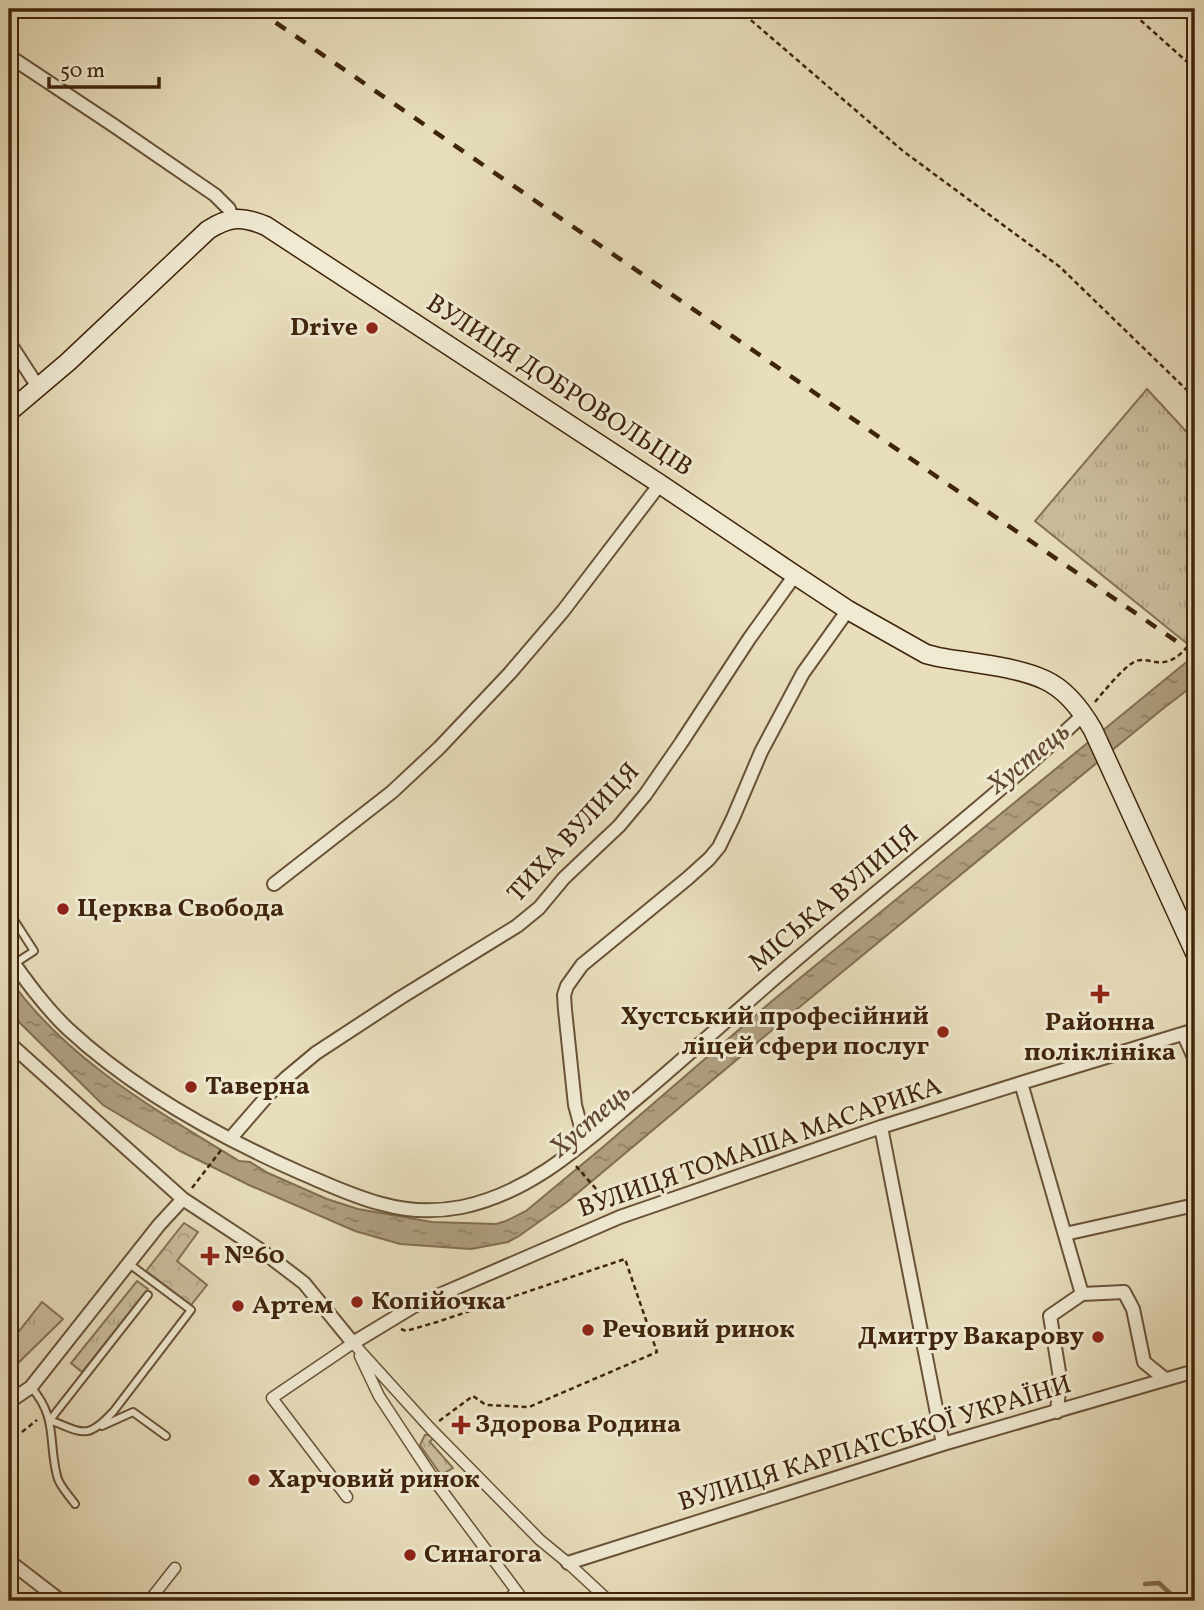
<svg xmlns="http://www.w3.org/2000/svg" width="1204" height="1610" viewBox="0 0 1204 1610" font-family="Vollkorn,serif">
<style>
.grass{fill:url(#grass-tufts);stroke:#857155;stroke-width:2}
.forest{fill:url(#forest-crowns);stroke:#857155;stroke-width:2}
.water{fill:url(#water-ripples);stroke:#826e52;stroke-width:2}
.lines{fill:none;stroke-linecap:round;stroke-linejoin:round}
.stream{stroke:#826e52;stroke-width:4.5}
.service-casing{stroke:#695238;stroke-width:10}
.pedestrian-casing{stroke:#695238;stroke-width:13}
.minor-casing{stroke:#695238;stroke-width:16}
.secondary-casing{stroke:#3f240c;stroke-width:21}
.path{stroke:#3f240c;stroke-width:2.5;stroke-dasharray:5 3.5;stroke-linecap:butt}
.service{stroke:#f0ead3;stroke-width:6}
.pedestrian{stroke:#f0ead3;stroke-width:10}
.minor{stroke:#f0ead3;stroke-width:12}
.secondary{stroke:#f0ead3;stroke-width:18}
.rail{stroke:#3f240c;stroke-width:4.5;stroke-dasharray:12 12;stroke-linecap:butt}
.poi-dot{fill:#8f2418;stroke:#f0ead3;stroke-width:2.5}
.labels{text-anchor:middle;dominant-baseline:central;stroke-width:6;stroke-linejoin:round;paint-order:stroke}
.poi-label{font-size:26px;font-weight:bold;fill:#3f240c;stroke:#f0ead3;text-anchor:start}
.street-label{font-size:26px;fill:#3f240c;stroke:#f0ead3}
.water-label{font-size:28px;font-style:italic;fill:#61492f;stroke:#f0ead3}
</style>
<defs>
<pattern id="grass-tufts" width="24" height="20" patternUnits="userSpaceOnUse" patternTransform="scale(1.75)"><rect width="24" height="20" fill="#cbbe9e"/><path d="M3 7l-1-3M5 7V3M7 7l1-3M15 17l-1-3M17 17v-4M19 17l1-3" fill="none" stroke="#afa387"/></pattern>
<pattern id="forest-crowns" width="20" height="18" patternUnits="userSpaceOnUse" patternTransform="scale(1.75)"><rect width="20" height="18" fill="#cbbe9e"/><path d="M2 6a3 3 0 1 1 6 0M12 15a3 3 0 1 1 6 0" fill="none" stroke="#afa387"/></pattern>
<pattern id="water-ripples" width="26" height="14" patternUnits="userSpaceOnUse" patternTransform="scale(1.75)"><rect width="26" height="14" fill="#af9f80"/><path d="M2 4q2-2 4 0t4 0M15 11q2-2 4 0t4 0" fill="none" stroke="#908167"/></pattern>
</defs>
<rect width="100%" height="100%" fill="#e8debc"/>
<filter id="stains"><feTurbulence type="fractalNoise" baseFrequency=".00286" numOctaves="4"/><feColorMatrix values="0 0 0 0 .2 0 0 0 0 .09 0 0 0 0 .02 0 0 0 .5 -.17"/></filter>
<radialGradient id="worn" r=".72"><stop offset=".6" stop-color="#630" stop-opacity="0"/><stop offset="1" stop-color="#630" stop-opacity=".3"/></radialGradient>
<!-- grass -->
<path class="grass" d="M 1147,389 L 1195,441 L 1195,650 L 1035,521 Z
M 137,1281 L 148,1289 L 82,1372 L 71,1363 Z
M 42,1302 L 63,1319 L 9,1372 L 9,1344 Z
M 425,1435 L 431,1435 L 434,1437 L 430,1442 L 453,1468 L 441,1475 L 420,1445 Z"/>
<!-- forest -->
<path class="forest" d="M 184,1223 L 198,1232 L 177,1261 L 207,1285 L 191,1305 L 146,1271 Z"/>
<!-- water -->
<path class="water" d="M 1195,655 L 1195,684 L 1160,711 L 802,1005 L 567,1202 L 519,1236 L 508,1242 L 471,1249 L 400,1244 L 355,1231 L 249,1185 L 180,1151 L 103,1105 L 15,1018 L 9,1009 L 9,978 C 66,1060 156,1110 239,1161 L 250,1162 L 268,1173 L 327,1199 L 358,1209 L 432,1222 L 496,1224 L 506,1221 L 526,1211 L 603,1147 L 772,1001 Z"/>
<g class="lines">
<!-- stream -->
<path class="stream" d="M 1145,1584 L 1159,1583 L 1178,1601"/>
<defs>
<path id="service" d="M 9,923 L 14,920 L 34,951 L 14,964
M 1180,1034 L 1195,1067
M 128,1263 L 191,1310 L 113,1412 C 87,1440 83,1433 50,1420 L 148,1295
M 31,1387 C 58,1418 48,1441 57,1476 C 59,1486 69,1495 75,1504
M 102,1426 L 133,1412 L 166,1436"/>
<path id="pedestrian" d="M 353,1343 L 430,1428 L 540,1540 L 568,1563 L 609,1601
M 360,1356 L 379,1396 L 437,1484 L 524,1601
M 347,1497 L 272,1398 L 353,1343
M 149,1601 L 175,1568
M 507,1601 L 516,1591"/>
<path id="minor" d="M 9,56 L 113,125 L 215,195 L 229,209 L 232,218
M 9,342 L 38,387
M 274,884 L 392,792 L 439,748 L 510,673 L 563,611 L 660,484
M 9,957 C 27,982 45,1007 68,1029 C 134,1090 219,1137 301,1173 C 327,1184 354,1197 382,1204 C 407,1211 436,1212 462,1207 C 534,1192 587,1140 641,1095 C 696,1048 749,1000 803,954 C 896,874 994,799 1083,715
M 9,1043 L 183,1199 L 262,1251 L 304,1283 L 353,1343 L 414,1306 L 620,1217 L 881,1127 L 1021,1083 L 1195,1030
M 1021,1083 L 1082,1294
M 881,1127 L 943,1444
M 230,1139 L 269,1094 L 286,1078 L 316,1053 L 400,998 L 517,926 L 539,908 L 564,878 L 619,826 L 645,795 L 681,743 L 749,639 L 795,575
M 585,1142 L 575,1105 L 565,1010 L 564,995 L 567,986 L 582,965 L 688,878 L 709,859 L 719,847 L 733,818 L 761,752 L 803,673 L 848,610
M 1065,1234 L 1195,1205
M 9,1402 L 31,1387 L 159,1225 L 183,1199
M 1057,1412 L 1060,1378 L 1050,1316 L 1082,1294 L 1124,1292 L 1133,1309 L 1144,1362 L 1165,1379
M 9,1561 L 61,1601
M 568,1563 L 943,1444 L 1195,1371"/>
<path id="secondary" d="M 9,412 L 68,362 L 208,230 C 230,216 243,216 266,226 L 660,484 L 795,575 L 848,610 L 926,654 L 938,657 C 970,663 1015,666 1045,680 C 1065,689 1082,711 1093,730 L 1195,953"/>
</defs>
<!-- service casing -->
<use href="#service" class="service-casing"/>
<!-- pedestrian casing -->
<use href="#pedestrian" class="pedestrian-casing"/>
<!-- minor casing -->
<use href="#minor" class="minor-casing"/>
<!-- secondary casing -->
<use href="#secondary" class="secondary-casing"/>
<!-- path -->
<path class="path" d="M 738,9 L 903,151 L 1060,267 L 1195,398
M 1128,9 L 1195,69
M 1095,702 C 1103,692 1124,667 1134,662 C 1141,658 1149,661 1156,662 C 1174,665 1187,649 1195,635
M 576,1166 L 611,1206
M 192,1188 L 222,1149
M 401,1329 L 406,1331 L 437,1322 L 625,1259 L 657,1352 L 529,1407 L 486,1405 L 473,1396 L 439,1421
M 22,1432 L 37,1420"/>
<!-- service -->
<use href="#service" class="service"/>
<!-- pedestrian -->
<use href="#pedestrian" class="pedestrian"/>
<!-- minor -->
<use href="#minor" class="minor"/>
<!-- secondary -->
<use href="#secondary" class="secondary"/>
<!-- rail -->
<path class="rail" d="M 256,9 L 1195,654"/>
</g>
<!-- markers -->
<g class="poi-dot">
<circle cx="372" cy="328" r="7"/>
<circle cx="63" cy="909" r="7"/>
<path d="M1096.5 983.5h7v7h7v7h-7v7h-7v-7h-7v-7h7z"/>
<circle cx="943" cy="1032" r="7"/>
<circle cx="191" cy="1087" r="7"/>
<path d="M206.5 1245.5h7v7h7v7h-7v7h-7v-7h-7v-7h7z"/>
<circle cx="357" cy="1302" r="7"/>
<circle cx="238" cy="1306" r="7"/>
<circle cx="588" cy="1330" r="7"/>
<circle cx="1098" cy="1337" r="7"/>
<path d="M457.5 1414.5h7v7h7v7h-7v7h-7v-7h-7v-7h7z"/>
<circle cx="254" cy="1480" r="7"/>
<circle cx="410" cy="1555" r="7"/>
</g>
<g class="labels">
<!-- poi labels -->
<g class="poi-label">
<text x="358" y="328" text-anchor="end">Drive</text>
<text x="77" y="909">Церква Свобода</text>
<text x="929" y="1017" text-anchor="end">Хустський професійний<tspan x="929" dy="30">ліцей сфери послуг</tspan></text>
<text x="1100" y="1023" text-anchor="middle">Районна<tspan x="1100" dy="30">поліклініка</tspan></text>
<text x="205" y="1087">Таверна</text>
<text x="224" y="1256">№60</text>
<text x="371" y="1302">Копійочка</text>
<text x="252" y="1306">Артем</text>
<text x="602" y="1330">Речовий ринок</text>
<text x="1084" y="1337" text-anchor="end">Дмитру Вакарову</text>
<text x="475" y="1425">Здорова Родина</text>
<text x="268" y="1480">Харчовий ринок</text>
<text x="424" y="1555">Синагога</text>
</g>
<!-- street labels -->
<g class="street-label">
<text transform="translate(559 386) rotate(33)">ВУЛИЦЯ ДОБРОВОЛЬЦІВ</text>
<text transform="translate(574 833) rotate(-47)">ТИХА ВУЛИЦЯ</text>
<text transform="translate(834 899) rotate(-40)">МІСЬКА ВУЛИЦЯ</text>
<text transform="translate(760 1148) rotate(-19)">ВУЛИЦЯ ТОМАША МАСАРИКА</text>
<text transform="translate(875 1444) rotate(-17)">ВУЛИЦЯ КАРПАТСЬКОЇ УКРАЇНИ</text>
</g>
<!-- water labels -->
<g class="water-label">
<text transform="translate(1029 759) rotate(-39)">Хустець</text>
<text transform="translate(591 1121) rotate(-41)">Хустець</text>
</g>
</g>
<!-- margin -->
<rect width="1204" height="1610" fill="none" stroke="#e8debc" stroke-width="35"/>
<rect x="10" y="10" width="1183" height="1589" fill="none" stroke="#3f240c" stroke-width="3.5"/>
<rect x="18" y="18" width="1169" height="1575" fill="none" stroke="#3f240c" stroke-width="2"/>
<!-- scale -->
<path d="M49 77v10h110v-10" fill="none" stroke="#3f240c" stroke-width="3.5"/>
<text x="60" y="77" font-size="21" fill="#3f240c" stroke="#f0ead3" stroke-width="5" paint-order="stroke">50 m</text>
<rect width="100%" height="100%" filter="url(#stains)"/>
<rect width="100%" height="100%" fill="url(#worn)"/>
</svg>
